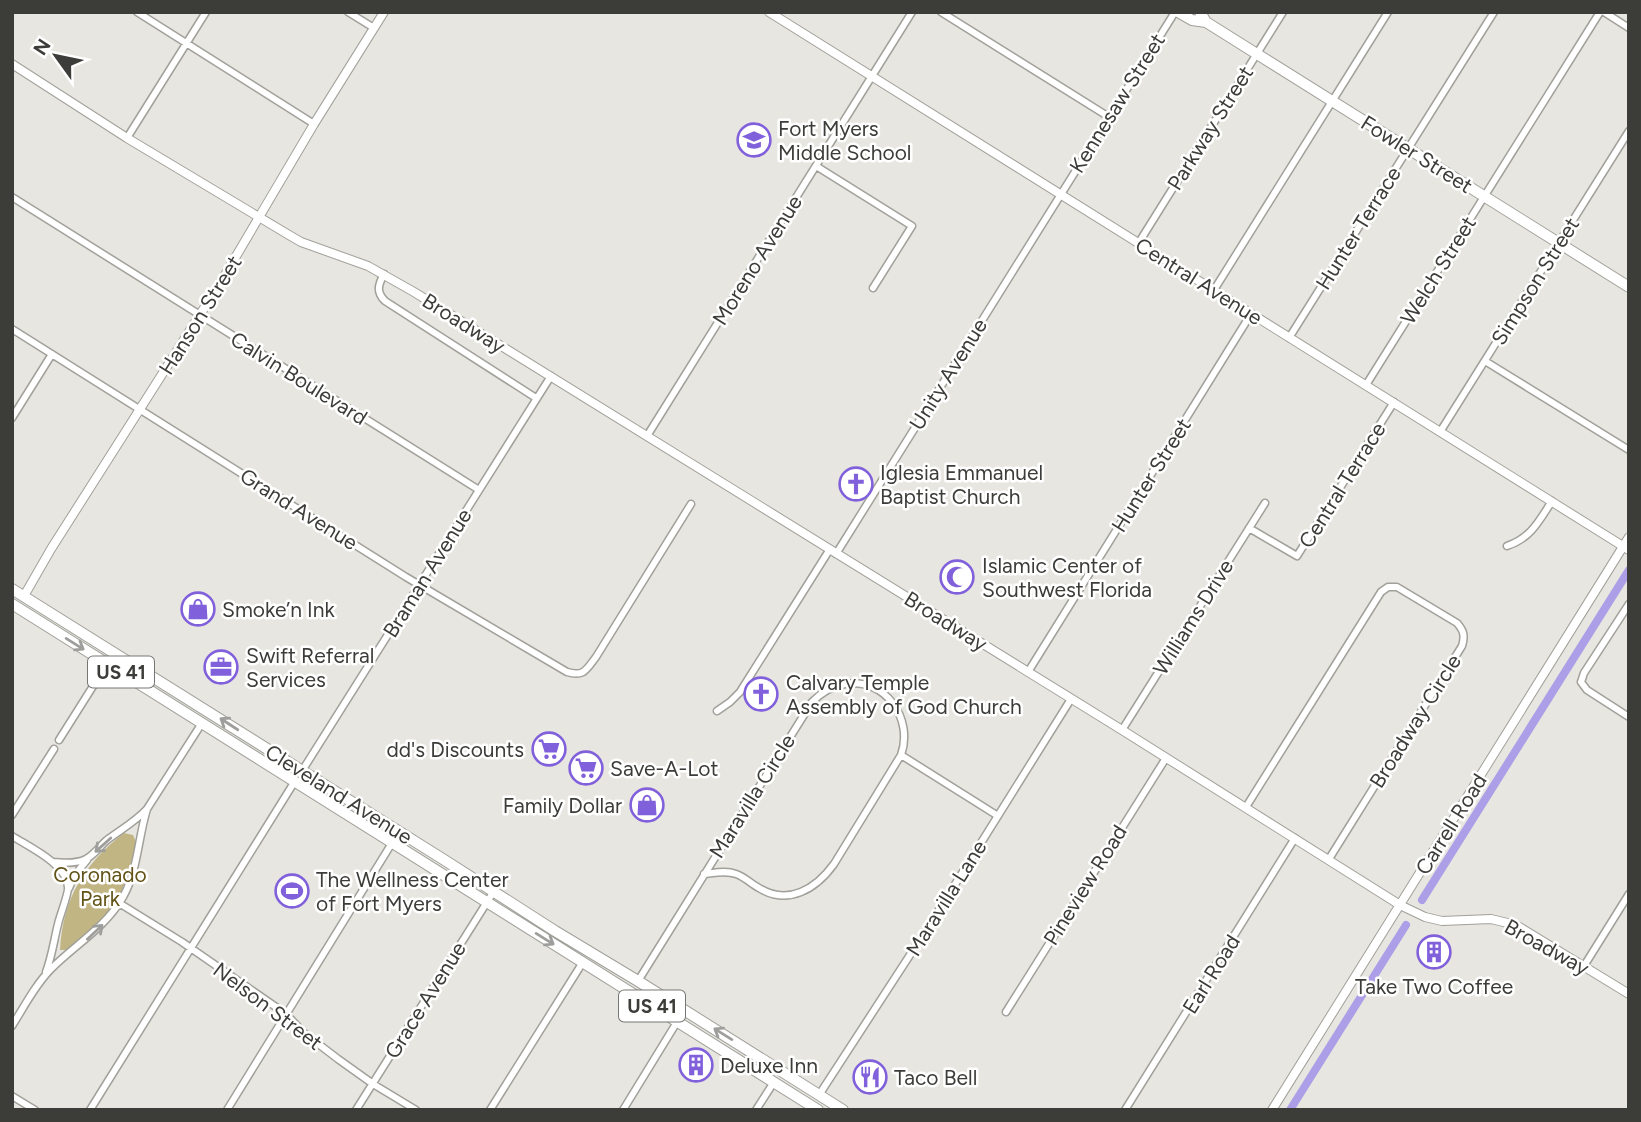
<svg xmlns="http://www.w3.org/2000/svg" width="1641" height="1122" viewBox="0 0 1641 1122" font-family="Figtree,sans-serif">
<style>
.green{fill:#c2b584}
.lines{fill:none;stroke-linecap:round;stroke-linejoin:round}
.canal{stroke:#ad9fe7;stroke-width:8}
.minor-casing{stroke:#a1a09a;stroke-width:9}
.tertiary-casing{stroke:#a1a09a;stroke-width:10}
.primary-casing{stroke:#a1a09a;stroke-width:12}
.minor{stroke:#fff;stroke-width:6}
.tertiary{stroke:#fff;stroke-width:8}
.primary{stroke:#fff;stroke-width:10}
.oneway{stroke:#9e9e9c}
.labels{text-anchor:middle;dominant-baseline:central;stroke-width:5;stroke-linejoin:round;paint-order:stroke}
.shield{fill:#fff;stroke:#767674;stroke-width:2}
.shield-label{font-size:19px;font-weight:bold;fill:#3c3c39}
.street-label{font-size:21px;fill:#3c3c39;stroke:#fff}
.poi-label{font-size:21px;fill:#3c3c39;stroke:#fff;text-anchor:start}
.park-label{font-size:21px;fill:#625316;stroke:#fff}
</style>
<rect width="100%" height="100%" fill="#e8e6e0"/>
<!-- green -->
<path class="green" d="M 124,833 L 133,835 L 136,842 C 131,862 127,882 117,900 C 106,921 85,937 66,950 L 60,950 C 63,898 84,864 124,833 Z"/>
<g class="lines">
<!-- canal -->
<path class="canal" d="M 1422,900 L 1629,570
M 1290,1110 L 1406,925"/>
<defs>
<path id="minor" d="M 137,12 L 314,124
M 348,12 L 374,28
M 941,12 L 1109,117
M 1604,12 L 1629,28
M 127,138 L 206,12
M 816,166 L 912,226 L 873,288
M 12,197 L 479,490
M 1138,244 L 1283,12
M 384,274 C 378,285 376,292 385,301 L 536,398
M 1214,290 L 1388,12
M 12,329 L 406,577 L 567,672 C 584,677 586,670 596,657 L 691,504
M 1289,338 L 1494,12
M 1485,361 L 1629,450
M 1366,385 L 1600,12
M 12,418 L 52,354
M 1440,432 L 1629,131
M 647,436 L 912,12
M 1249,528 L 1297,556 L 1394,402
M 1507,546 C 1531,538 1539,521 1552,501
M 836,554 L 1175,12
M 1629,604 L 1584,673 L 1581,682 L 1587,690 L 1629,717
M 1028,672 L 1251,314
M 717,711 L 730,702 L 740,692 L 830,549
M 1122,730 L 1265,503
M 59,740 L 107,664
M 901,755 L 998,816
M 302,771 L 551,376
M 1246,807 L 1381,592 L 1388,587 L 1397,587 L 1457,623 C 1464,631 1465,636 1462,646 L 1329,859
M 12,815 L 54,749
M 12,836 C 29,847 67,864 68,887 C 69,893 60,915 58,924 C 54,940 52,956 46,972
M 53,862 C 63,863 77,864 86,859 C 94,855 100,846 107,840 C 120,830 135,822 147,809 L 202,723
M 69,888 L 74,876 L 87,860
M 119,903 L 182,942 L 286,1014 L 304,1033 L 338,1059 L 373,1084 L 416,1110
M 1584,966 L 1629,894
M 638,981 L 812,702 C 821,693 832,686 845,684 C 885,677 914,719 901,755 L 834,864 C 816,889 788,906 759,888 C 751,884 745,877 736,874 C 726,870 714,873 704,874
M 1006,1012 L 1166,758
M 12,1026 C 24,1007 35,985 51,969 C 76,944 105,928 123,897 C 138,870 138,838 147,809
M 819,1095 L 934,918 L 1071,699
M 12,1096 L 35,1110
M 90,1110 L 295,781
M 227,1110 L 392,843
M 356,1110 L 494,891
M 490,1110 L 583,962
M 623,1110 L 677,1022
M 756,1110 L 774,1082
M 1125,1110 L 1295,838"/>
<path id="tertiary" d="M 769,12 L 1629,550
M 12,64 L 127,138 L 289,235 L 301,242 L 368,266 L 414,292 L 1122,730 L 1400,905 L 1425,917 L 1442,921 L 1491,919 L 1516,925 L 1629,994
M 24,596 L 51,549 L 222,280 L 314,124 L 384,12
M 1272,1110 L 1629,537"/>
<path id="primary" d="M 1178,12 L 1192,20 L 1206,22
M 1200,12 L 1206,22 L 1257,54 L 1629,287
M 12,589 L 446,861 L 555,931 L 638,981 L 843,1110
M 12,604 L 818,1110"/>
</defs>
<!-- minor casing -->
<use href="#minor" class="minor-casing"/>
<!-- tertiary casing -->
<use href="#tertiary" class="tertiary-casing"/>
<!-- primary casing -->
<use href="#primary" class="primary-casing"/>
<!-- minor -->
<use href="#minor" class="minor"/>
<!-- tertiary -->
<use href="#tertiary" class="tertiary"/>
<!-- primary -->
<use href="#primary" class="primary"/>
</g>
<!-- one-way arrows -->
<defs><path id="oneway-shaft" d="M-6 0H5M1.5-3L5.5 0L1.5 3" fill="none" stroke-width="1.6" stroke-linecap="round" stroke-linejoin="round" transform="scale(1.75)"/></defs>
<g class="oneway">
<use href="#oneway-shaft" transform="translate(75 644) rotate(32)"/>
<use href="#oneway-shaft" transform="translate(229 724) rotate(-147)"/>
<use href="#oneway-shaft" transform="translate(103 845) rotate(138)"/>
<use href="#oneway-shaft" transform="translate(95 932) rotate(-43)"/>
<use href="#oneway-shaft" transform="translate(545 939) rotate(32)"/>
<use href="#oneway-shaft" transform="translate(723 1034) rotate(-148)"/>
</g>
<!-- icons -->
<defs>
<symbol id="school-ring" viewBox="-11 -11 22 22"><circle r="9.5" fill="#fff" stroke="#8160db" stroke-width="1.5"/><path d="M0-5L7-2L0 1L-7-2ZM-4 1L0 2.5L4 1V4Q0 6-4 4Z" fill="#8160db"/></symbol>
<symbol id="church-ring" viewBox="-11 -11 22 22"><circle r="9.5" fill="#fff" stroke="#8160db" stroke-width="1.5"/><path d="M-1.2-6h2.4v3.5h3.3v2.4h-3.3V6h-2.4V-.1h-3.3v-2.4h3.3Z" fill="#8160db"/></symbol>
<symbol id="mosque-ring" viewBox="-11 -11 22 22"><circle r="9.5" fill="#fff" stroke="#8160db" stroke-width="1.5"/><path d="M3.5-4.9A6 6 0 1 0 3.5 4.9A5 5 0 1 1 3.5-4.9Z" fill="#8160db"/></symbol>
<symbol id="shop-ring" viewBox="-11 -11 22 22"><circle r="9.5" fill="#fff" stroke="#8160db" stroke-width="1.5"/><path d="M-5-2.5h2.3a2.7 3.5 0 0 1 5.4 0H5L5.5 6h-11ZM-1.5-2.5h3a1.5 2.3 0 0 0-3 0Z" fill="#8160db"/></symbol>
<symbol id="office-ring" viewBox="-11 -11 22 22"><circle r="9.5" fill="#fff" stroke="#8160db" stroke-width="1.5"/><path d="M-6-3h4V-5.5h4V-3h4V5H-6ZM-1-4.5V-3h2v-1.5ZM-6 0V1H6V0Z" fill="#8160db"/></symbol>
<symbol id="supermarket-ring" viewBox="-11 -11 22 22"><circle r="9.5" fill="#fff" stroke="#8160db" stroke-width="1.5"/><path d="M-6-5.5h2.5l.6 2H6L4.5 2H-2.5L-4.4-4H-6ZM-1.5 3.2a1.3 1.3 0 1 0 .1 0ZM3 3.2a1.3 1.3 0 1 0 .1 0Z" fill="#8160db"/></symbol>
<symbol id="stadium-ring" viewBox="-11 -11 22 22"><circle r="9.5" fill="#fff" stroke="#8160db" stroke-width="1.5"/><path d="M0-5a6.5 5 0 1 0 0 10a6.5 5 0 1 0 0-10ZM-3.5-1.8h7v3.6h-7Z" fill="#8160db"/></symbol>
<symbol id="building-ring" viewBox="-11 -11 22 22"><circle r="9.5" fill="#fff" stroke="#8160db" stroke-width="1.5"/><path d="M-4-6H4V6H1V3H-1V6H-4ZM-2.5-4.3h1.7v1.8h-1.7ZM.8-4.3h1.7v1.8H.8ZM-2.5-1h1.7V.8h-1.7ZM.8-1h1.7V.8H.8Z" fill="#8160db"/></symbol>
<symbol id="restaurant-ring" viewBox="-11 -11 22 22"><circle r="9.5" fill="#fff" stroke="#8160db" stroke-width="1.5"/><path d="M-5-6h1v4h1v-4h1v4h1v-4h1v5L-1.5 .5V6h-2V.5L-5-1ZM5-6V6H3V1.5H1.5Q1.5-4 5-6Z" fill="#8160db"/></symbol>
</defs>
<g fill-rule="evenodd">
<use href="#school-ring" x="735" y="121" width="38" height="38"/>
<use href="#church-ring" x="837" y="465" width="38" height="38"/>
<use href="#mosque-ring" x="938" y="558" width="38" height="38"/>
<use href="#shop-ring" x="179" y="590" width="38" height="38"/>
<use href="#office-ring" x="202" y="648" width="38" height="38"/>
<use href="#church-ring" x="742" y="675" width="38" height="38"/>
<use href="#supermarket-ring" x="530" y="730" width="38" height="38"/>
<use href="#supermarket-ring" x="567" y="749" width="38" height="38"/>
<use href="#shop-ring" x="628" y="786" width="38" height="38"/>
<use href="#stadium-ring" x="273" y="872" width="38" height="38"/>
<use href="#building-ring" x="1415" y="933" width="38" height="38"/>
<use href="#building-ring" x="677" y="1046" width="38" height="38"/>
<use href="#restaurant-ring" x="851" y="1058" width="38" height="38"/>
</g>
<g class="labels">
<!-- shield labels -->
<g class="shield">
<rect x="88" y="656.5" width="66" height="31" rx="5"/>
<rect x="619" y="990.5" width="66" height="31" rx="5"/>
</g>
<g class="shield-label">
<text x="121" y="672">US 41</text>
<text x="652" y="1006">US 41</text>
</g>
<!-- street labels -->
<g class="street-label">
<text transform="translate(1117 103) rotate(-58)">Kennesaw Street</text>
<text transform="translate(1210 128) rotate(-58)">Parkway Street</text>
<text transform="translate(1417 154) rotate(32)">Fowler Street</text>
<text transform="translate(1358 228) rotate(-58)">Hunter Terrace</text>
<text transform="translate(757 260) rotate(-58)">Moreno Avenue</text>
<text transform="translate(1438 270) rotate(-58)">Welch Street</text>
<text transform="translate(1199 281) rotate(32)">Central Avenue</text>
<text transform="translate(1535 281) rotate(-58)">Simpson Street</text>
<text transform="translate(200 315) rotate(-58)">Hanson Street</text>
<text transform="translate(464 323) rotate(32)">Broadway</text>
<text transform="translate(948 374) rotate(-58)">Unity Avenue</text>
<text transform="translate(299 378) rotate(32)">Calvin Boulevard</text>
<text transform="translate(1151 475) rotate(-58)">Hunter Street</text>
<text transform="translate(1342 485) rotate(-58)">Central Terrace</text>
<text transform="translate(299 509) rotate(32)">Grand Avenue</text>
<text transform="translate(427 573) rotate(-58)">Braman Avenue</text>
<text transform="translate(1193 617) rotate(-58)">Williams Drive</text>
<text transform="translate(946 621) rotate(32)">Broadway</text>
<text transform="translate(1415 721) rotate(-58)">Broadway Circle</text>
<text transform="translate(339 794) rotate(32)">Cleveland Avenue</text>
<text transform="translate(752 796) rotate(-58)">Maravilla Circle</text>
<text transform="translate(1451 824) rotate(-58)">Carrell Road</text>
<text transform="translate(1085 885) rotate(-58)">Pineview Road</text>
<text transform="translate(946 898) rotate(-58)">Maravilla Lane</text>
<text transform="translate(1547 947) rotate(29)">Broadway</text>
<text transform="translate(1211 974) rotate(-58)">Earl Road</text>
<text transform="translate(425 1000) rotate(-58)">Grace Avenue</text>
<text transform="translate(268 1006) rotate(37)">Nelson Street</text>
</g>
<!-- poi labels -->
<g class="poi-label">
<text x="778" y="128">Fort Myers<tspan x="778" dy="24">Middle School</tspan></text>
<text x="880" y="472">Iglesia Emmanuel<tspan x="880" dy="24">Baptist Church</tspan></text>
<text x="982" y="565">Islamic Center of<tspan x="982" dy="24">Southwest Florida</tspan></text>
<text x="222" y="609">Smoke’n Ink</text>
<text x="246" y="655">Swift Referral<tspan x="246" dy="24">Services</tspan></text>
<text x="786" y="682">Calvary Temple<tspan x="786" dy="24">Assembly of God Church</tspan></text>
<text x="524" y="749" text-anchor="end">dd's Discounts</text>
<text x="610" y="768">Save-A-Lot</text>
<text x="622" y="805" text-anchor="end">Family Dollar</text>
<text x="316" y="879">The Wellness Center<tspan x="316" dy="24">of Fort Myers</tspan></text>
<text x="1434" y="986" text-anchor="middle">Take Two Coffee</text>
<text x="720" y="1065">Deluxe Inn</text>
<text x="894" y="1077">Taco Bell</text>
</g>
<!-- park labels -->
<g class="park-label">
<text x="100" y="874">Coronado<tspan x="100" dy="24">Park</tspan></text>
</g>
</g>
<!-- border -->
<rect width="1641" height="1122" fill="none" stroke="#3c3c39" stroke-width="28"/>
<!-- north arrow -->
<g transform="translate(56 56) rotate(303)" stroke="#ffffff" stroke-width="5" paint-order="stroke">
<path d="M0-5L12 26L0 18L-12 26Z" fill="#3c3c39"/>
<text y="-10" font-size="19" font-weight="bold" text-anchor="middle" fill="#3c3c39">N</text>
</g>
</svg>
